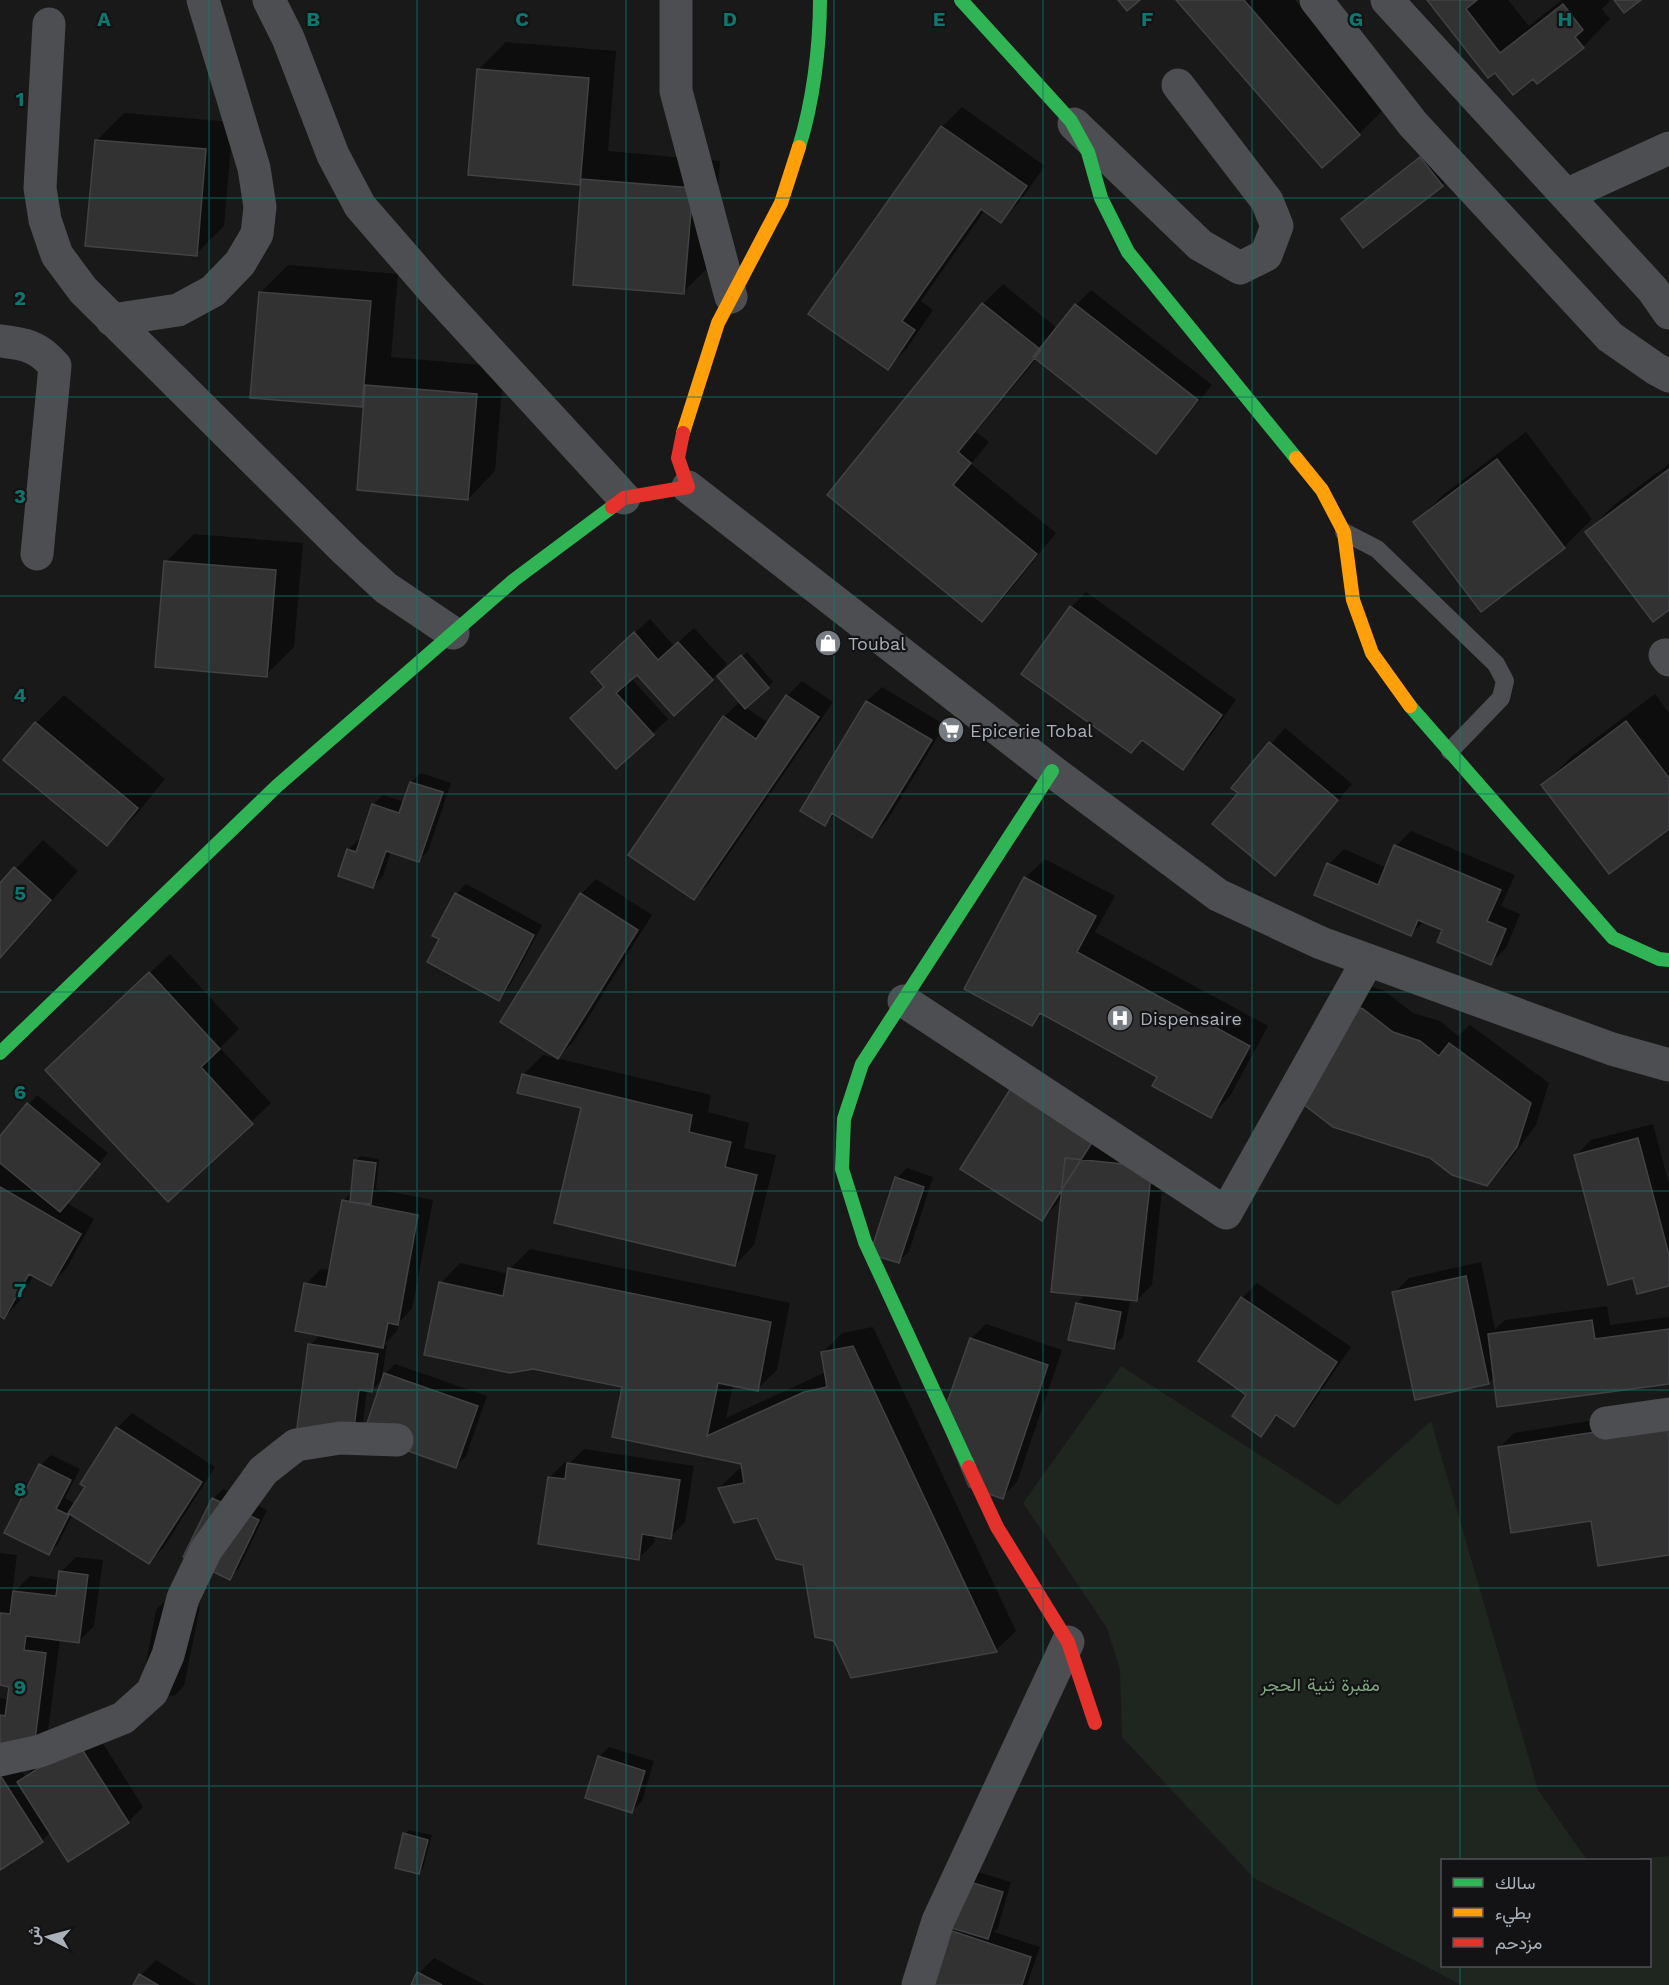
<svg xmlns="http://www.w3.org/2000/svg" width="1669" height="1985" viewBox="0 0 1669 1985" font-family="'Work Sans',Vazirmatn,sans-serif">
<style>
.green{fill:#1f261f}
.shadow{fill:#0007}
.building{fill:#323233;stroke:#414245;stroke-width:1.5}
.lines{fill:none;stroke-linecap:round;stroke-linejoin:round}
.lane{stroke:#4d4e52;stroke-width:18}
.street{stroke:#4d4e52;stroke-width:33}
.fast{stroke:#30b455;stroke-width:14}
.slow{stroke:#ff9f0a;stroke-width:14}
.jam{stroke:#e5322d;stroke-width:14}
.grid{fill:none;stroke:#0f766e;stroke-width:1.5;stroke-opacity:0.55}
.labels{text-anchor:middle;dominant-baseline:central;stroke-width:4.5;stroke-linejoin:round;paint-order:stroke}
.poi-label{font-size:18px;fill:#aab0ba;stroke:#131315;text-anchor:start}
.park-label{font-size:18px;fill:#81a581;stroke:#131315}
.grid-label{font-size:20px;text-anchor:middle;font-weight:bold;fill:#0f766e;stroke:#131315;stroke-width:4.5;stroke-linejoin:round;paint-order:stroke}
</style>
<rect width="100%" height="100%" fill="#191919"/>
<!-- green -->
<path class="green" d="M 1121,1366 L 1338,1505 L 1431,1421 L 1538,1790 L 1587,1860 L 1442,1860 L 1442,1966 L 1650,1966 L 1650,1860 L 1616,1860 L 1669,1856 L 1669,1985 L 1462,1985 L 1254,1878 L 1122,1737 L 1120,1670 L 1107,1628 L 1023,1503 Z"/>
<!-- shadow -->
<path class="shadow" d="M 1178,0 L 1295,0 L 1387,106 L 1359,134 Z
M 1429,0 L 1508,0 L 1529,26 L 1562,0 L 1609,0 L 1610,1 L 1602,9 L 1610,19 L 1583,47 L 1534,77 L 1513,93 Z
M 506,42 L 616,51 L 608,151 L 720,161 L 711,265 L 683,292 L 582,183 L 470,174 L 478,70 Z
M 962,107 L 1045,166 L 1020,201 L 1001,221 L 985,210 L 921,301 L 933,310 L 907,348 L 888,368 L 811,314 L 942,127 Z
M 124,113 L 233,122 L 224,226 L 196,254 L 96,141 Z
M 1431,148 L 1452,175 L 1442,185 L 1343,219 Z
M 288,265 L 398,274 L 391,357 L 504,367 L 495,471 L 468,499 L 365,406 L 252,396 L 260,293 Z
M 1003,284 L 1058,329 L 1076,305 L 1091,290 L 1212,385 L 1170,437 L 1156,452 L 1037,358 L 976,432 L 989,442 L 971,464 L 1056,533 L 1002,600 L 982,620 L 829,494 L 983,304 Z
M 1526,432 L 1592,519 L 1564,547 L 1415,523 L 1443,495 Z
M 1669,464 L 1669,608 L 1587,532 L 1615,504 Z
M 194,534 L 303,543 L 294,647 L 266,675 L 166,562 Z
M 1086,592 L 1236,700 L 1198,753 L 1183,768 L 1144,739 L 1131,751 L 1071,607 Z
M 650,619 L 674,646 L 694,628 L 727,664 L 712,679 L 637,673 L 631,678 L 668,719 L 616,767 L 605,686 L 608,657 Z
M 747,652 L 773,682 L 745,707 L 769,723 L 787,696 L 802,681 L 833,702 L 709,883 L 694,898 L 724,717 L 740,701 L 724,672 Z
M 882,687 L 945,725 L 887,821 L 872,836 L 835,814 L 825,824 L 802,810 L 867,701 Z
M 1655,694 L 1669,713 L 1669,827 L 1543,785 L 1571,757 Z
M 64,695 L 165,779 L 135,816 L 107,844 L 36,723 Z
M 1285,728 L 1352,784 L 1289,859 L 1275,874 L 1240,793 L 1233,788 Z
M 421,773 L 451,783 L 428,851 L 419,860 L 391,851 L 383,876 L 373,886 L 348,850 L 358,840 L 361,841 L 373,805 L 383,795 L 405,802 L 411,782 Z
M 1411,831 L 1515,875 L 1501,906 L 1520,914 L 1506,948 L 1491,963 L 1444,929 L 1425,921 L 1411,934 L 1329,864 L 1344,849 L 1387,868 L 1396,846 Z
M 43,840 L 78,871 L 0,960 L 0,886 Z
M 1045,859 L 1115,896 L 1095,932 L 1268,1026 L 1230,1096 L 1211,1116 L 1159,1076 L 1044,1013 L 1032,1024 L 1025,878 Z
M 596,879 L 652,915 L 573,1042 L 558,1057 L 581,894 Z
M 466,884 L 542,925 L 508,989 L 499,999 L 441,938 L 456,894 Z
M 170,954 L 239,1029 L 220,1048 L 271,1103 L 169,1200 L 67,1050 Z
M 1364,984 L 1383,990 L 1413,1013 L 1440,1021 L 1458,1036 L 1470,1025 L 1549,1083 L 1536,1125 L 1507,1164 L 1487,1184 L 1344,1003 Z
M 543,1055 L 711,1095 L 708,1112 L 749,1123 L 744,1148 L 776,1155 L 754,1245 L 735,1265 L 582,1107 L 523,1075 Z
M 37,1095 L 108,1153 L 67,1203 L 94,1219 L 66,1269 L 51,1284 L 34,1275 L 19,1302 L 4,1317 L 0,1315 L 0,1164 L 3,1166 L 4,1164 L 0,1161 L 0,1138 Z
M 1653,1124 L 1669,1184 L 1669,1285 L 1634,1276 L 1576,1155 L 1591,1140 Z
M 1107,1125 L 1094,1145 L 1166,1153 L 1152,1285 L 1137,1300 L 1123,1298 L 1122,1301 L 1130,1302 L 1123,1337 L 1113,1347 L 1077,1303 L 1086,1294 L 1063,1194 L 1057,1204 L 1042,1219 L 962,1168 Z
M 360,1156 L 379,1159 L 376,1189 L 433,1200 L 412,1309 L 400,1321 L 397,1331 L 384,1344 L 387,1345 L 382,1377 L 395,1364 L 487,1396 L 466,1456 L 456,1466 L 384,1378 L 372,1390 L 367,1389 L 362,1431 L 352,1441 L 310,1345 L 320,1335 L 306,1284 L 321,1269 L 330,1270 L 343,1201 L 353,1192 L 356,1161 Z
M 907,1168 L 933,1177 L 909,1252 L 899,1261 L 897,1178 Z
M 530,1249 L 790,1303 L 777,1370 L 757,1389 L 733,1385 L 726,1418 L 826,1372 L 823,1352 L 842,1333 L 873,1327 L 1016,1631 L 996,1650 L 852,1676 L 804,1564 L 758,1517 L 719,1488 L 739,1469 L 743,1468 L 742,1463 L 623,1386 L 441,1283 L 460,1263 L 509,1274 L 510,1269 Z
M 1481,1262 L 1495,1329 L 1505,1320 L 1607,1306 L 1610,1325 L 1669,1317 L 1669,1383 L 1495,1376 L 1489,1383 L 1394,1293 L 1409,1278 Z
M 1257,1283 L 1351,1347 L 1308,1410 L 1293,1425 L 1279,1415 L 1261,1435 L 1248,1395 L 1242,1298 Z
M 986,1324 L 1062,1350 L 1017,1482 L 1002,1497 L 971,1339 Z
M 1669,1408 L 1669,1554 L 1592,1519 L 1499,1448 L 1514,1433 Z
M 132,1413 L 215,1467 L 164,1547 L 149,1562 L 73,1514 L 58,1544 L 48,1553 L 6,1532 L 41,1465 L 51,1455 L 80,1469 L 65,1498 L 75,1504 L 117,1428 Z
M 584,1449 L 694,1466 L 685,1522 L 670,1537 L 655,1535 L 654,1543 L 639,1558 L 550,1477 L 565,1462 L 570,1463 Z
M 223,1489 L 267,1510 L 239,1568 L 229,1578 L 185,1556 L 213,1499 Z
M 0,1553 L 17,1555 L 12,1594 L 30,1576 L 60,1580 L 61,1572 L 76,1557 L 103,1560 L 94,1626 L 79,1641 L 60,1639 L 48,1731 L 33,1746 L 0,1742 L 0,1698 L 9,1700 L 11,1685 L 0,1684 Z
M 166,1600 L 200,1607 L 184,1686 L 174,1696 L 141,1690 L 156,1610 Z
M 94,1729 L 143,1807 L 128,1822 L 51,1832 L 42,1841 L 0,1868 L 0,1761 L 11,1754 L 25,1776 L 34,1767 Z
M 609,1747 L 654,1761 L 642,1801 L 632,1811 L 599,1757 Z
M 409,1830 L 432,1835 L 423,1868 L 419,1872 L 405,1834 Z
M 961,1867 L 1011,1882 L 998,1928 L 994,1932 L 1040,1947 L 1027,1985 L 929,1985 Z
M 434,1958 L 485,1985 L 413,1985 L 419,1973 Z
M 156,1960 L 196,1985 L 134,1985 L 141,1975 Z"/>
<!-- building -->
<path class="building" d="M 1118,0 L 1140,0 L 1127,11 Z
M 1176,0 L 1244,0 L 1360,135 L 1322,168 Z
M 1427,0 L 1477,0 L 1466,9 L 1500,53 L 1563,4 L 1583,30 L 1575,37 L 1584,48 L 1537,84 L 1533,79 L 1513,95 L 1495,73 L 1488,78 Z
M 1614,0 L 1641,0 L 1624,13 Z
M 477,69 L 589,78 L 580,185 L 468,175 Z
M 941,126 L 1027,186 L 1001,223 L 981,209 L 902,321 L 915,330 L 888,370 L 808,314 Z
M 95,140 L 206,149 L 197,256 L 85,246 Z
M 1420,157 L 1443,186 L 1363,248 L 1341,219 Z
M 581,179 L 693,188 L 684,294 L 573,285 Z
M 259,292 L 371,301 L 362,407 L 250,398 Z
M 982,303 L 1041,350 L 958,452 L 971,463 L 953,485 L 1037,554 L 982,622 L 827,495 Z
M 1075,304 L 1198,400 L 1156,454 L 1033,357 Z
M 365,385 L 477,394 L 468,500 L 357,490 Z
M 1497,459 L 1565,548 L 1481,612 L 1413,522 Z
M 1669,469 L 1669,610 L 1653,622 L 1585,532 Z
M 164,561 L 276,570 L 267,677 L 155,667 Z
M 1070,606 L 1222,715 L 1183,770 L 1142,740 L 1131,753 L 1021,674 Z
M 634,632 L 658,660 L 678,642 L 713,680 L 674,716 L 637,675 L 616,693 L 654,735 L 616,769 L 570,718 L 604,687 L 591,672 Z
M 741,655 L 769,688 L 745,709 L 717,676 Z
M 786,695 L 819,717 L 694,900 L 628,855 L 723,716 L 756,739 Z
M 866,701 L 932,740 L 872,838 L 832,813 L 825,826 L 800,811 Z
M 1626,721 L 1669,778 L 1669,829 L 1609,874 L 1541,785 Z
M 35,722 L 138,808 L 107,846 L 3,760 Z
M 1269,742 L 1338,800 L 1275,876 L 1212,824 L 1238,793 L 1231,788 Z
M 410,782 L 443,792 L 419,862 L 386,851 L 373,888 L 338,876 L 347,849 L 356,852 L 372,804 L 399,813 Z
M 1394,845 L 1501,890 L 1487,921 L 1506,929 L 1491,965 L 1437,942 L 1442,930 L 1418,920 L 1411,936 L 1314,895 L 1327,863 L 1378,885 Z
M 14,867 L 51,900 L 0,958 L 0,883 Z
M 1024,877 L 1096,916 L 1077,952 L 1250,1046 L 1211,1118 L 1152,1086 L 1157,1077 L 1040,1013 L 1032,1026 L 964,989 Z
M 455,893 L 534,935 L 499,1001 L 427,962 L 439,939 L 432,936 Z
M 580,893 L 638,930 L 558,1059 L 500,1022 Z
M 149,972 L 220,1049 L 201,1067 L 253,1124 L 168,1202 L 45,1070 Z
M 1343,1002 L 1363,1009 L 1393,1032 L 1420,1041 L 1439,1056 L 1449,1043 L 1531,1103 L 1517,1147 L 1487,1186 L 1452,1175 L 1430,1158 L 1333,1127 L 1281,1087 Z
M 522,1074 L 692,1115 L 689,1132 L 731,1142 L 725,1167 L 757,1175 L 735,1266 L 554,1223 L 581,1108 L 517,1093 Z
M 1011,1088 L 1093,1141 L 1042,1221 L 960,1169 Z
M 27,1103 L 100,1164 L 60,1212 L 0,1163 L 0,1136 Z
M 1638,1138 L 1669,1255 L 1669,1286 L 1637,1294 L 1633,1278 L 1608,1285 L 1574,1155 Z
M 1065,1158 L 1152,1167 L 1137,1301 L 1051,1292 Z
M 354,1160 L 376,1163 L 371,1204 L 350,1202 Z
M 895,1177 L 924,1187 L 899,1263 L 870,1254 Z
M 0,1187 L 81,1234 L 51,1286 L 29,1274 L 4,1319 L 0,1316 Z
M 342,1200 L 418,1215 L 398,1325 L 388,1323 L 383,1348 L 295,1331 L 304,1283 L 326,1287 Z
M 508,1268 L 771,1322 L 758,1391 L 718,1383 L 707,1436 L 804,1392 L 827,1387 L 821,1352 L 853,1346 L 997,1652 L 851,1678 L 834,1641 L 815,1637 L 803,1565 L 776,1559 L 757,1518 L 734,1523 L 718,1488 L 744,1483 L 741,1464 L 612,1437 L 622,1387 L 533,1369 L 510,1373 L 424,1355 L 439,1282 L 503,1296 Z
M 1466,1276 L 1489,1384 L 1415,1400 L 1392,1292 Z
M 1241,1297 L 1337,1362 L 1294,1427 L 1276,1415 L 1261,1437 L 1232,1416 L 1246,1395 L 1198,1361 Z
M 1076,1303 L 1121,1312 L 1114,1349 L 1068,1340 Z
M 1592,1320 L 1595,1339 L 1669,1329 L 1669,1384 L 1497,1407 L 1488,1334 Z
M 970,1338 L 1048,1365 L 1003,1499 L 969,1487 L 941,1420 Z
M 308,1344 L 378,1354 L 372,1392 L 359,1390 L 352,1443 L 296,1435 Z
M 384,1373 L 478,1406 L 456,1468 L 363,1435 Z
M 1666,1421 L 1669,1438 L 1669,1555 L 1598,1566 L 1591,1521 L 1511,1533 L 1498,1447 Z
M 116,1427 L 202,1482 L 149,1564 L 68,1513 L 85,1487 L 80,1484 Z
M 567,1463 L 680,1480 L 671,1539 L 642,1534 L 639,1560 L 538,1544 L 548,1477 L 565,1479 Z
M 39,1464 L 71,1480 L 56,1509 L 69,1515 L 49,1555 L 4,1533 Z
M 212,1498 L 259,1520 L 230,1580 L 183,1557 Z
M 59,1571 L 88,1575 L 79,1643 L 26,1636 L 24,1650 L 46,1653 L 34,1748 L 0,1743 L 0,1715 L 5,1716 L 9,1687 L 0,1685 L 0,1613 L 10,1614 L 13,1591 L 56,1596 Z
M 78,1743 L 129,1823 L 68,1862 L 17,1782 Z
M 598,1756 L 645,1771 L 632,1813 L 585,1798 Z
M 0,1775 L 43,1842 L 0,1870 Z
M 403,1833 L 428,1840 L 419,1874 L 395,1868 Z
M 950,1876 L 1003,1892 L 988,1939 L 935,1923 Z
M 946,1929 L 1031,1957 L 1022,1985 L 928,1985 Z
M 417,1972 L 442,1985 L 411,1985 Z
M 139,1974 L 158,1985 L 133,1985 Z"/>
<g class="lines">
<!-- lane -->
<path class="lane" d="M 1344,532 L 1377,549 L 1496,664 L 1505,681 L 1501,698 L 1450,751"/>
<!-- street -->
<path class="street" d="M 269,0 L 288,38 L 333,155 L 360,206 L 432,289 L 624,498
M 676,0 L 676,91 L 731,297
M 1316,0 L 1413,124 L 1610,337 L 1656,369 L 1669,376
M 1387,0 L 1653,290 L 1669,313
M 49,24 L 40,188 L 45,220 L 57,255 L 83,290 L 346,551 L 386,588 L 453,633
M 1074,124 L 1200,245 L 1240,268 L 1266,255 L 1277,226 L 1267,201 L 1178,85
M 1566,195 L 1669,148
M 112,320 L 178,310 L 213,291 L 240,263 L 257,234 L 260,207 L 254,168 L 203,0
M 0,341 C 25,344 38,346 55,366 L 37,554
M 688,487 L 1052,771 L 1218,895 L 1321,943 L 1612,1049 L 1669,1065
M 1665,655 L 1669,660
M 904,1001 L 1226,1213 L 1368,960
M 1606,1423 L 1669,1414
M 0,1760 L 40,1751 L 123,1718 L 152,1692 L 168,1655 L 183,1598 L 206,1550 L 263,1471 L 296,1445 L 340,1438 L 397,1440
M 918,1985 L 938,1921 L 1068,1642"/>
<!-- fast -->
<path class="fast" d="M 961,0 L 1071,121 L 1088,152 L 1101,198 L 1128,252 L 1296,458
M 799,147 C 813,103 820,46 820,0
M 1410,706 L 1613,938 L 1659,959 L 1669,960
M 0,1053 L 277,786 L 514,580 L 612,507
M 969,1467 L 865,1242 L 842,1169 L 844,1119 L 862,1064 L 1052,771"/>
<!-- slow -->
<path class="slow" d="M 683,433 L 718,323 L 781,203 L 799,147
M 1296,458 L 1322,490 L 1344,532 L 1353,600 L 1372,653 L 1410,706"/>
<!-- jam -->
<path class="jam" d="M 612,507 L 624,498 L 688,487 L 678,458 L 683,433
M 969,1467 L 997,1527 L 1068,1642 L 1095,1723"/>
</g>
<!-- grid -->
<path class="grid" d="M 209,0 L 209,1985M 417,0 L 417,1985M 626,0 L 626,1985M 834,0 L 834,1985M 1043,0 L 1043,1985M 1252,0 L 1252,1985M 1460,0 L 1460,1860M 0,198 L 1669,198M 0,397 L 1669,397M 0,596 L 1669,596M 0,794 L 1669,794M 0,992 L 1669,992M 0,1191 L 1669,1191M 0,1390 L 1669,1390M 0,1588 L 1669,1588M 0,1786 L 1669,1786M 1460,1966 L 1460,1985"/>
<!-- icons -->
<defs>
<symbol id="shop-disc" viewBox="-11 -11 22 22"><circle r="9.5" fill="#777b82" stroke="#131315"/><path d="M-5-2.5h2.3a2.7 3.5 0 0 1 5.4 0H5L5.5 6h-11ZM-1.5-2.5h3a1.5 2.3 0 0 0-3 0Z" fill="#fff"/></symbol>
<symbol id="supermarket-disc" viewBox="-11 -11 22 22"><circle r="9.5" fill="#777b82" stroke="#131315"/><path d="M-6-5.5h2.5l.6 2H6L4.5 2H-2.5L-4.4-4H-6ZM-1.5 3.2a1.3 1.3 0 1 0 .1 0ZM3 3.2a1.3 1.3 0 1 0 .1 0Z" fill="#fff"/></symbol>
<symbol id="hospital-disc" viewBox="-11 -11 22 22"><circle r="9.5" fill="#777b82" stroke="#131315"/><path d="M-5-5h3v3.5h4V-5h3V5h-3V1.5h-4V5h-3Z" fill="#fff"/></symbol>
</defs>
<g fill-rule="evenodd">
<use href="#shop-disc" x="813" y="628" width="30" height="30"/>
<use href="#supermarket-disc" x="936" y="715" width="30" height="30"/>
<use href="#hospital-disc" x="1105" y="1003" width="30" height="30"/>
</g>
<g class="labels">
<!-- poi labels -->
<g class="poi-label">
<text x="848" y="643">Toubal</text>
<text x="970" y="730">Epicerie Tobal</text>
<text x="1140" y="1018">Dispensaire</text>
</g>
<!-- park labels -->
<g class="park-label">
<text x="1320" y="1684">مقبرة ثنية الحجر</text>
</g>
</g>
<g class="grid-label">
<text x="104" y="26">A</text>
<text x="313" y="26">B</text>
<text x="522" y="26">C</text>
<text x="730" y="26">D</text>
<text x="939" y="26">E</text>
<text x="1147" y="26">F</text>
<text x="1356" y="26">G</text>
<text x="1565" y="26">H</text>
<text x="20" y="106">1</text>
<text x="20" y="305">2</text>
<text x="20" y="503">3</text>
<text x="20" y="702">4</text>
<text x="20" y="900">5</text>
<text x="20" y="1099">6</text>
<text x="20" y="1297">7</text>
<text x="20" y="1496">8</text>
<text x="20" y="1694">9</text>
</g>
<!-- legend -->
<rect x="1441" y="1859" width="210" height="108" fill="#131315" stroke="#4f5257" stroke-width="1.5"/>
<rect x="1453" y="1878" width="30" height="9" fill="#30b455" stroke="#4f5257" stroke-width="1.5"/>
<text x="1495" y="1889" font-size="18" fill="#aab0ba">سالك</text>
<rect x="1453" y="1908" width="30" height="9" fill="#ff9f0a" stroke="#4f5257" stroke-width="1.5"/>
<text x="1495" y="1919" font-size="18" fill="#aab0ba">بطيء</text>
<rect x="1453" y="1938" width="30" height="9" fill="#e5322d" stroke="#4f5257" stroke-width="1.5"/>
<text x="1495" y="1949" font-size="18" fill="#aab0ba">مزدحم</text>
<!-- north arrow -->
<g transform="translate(48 1937) rotate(276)" stroke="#131315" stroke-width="4.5" paint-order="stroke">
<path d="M0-4.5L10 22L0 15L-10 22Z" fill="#aab0ba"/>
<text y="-9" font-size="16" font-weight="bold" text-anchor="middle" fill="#aab0ba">ش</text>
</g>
</svg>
